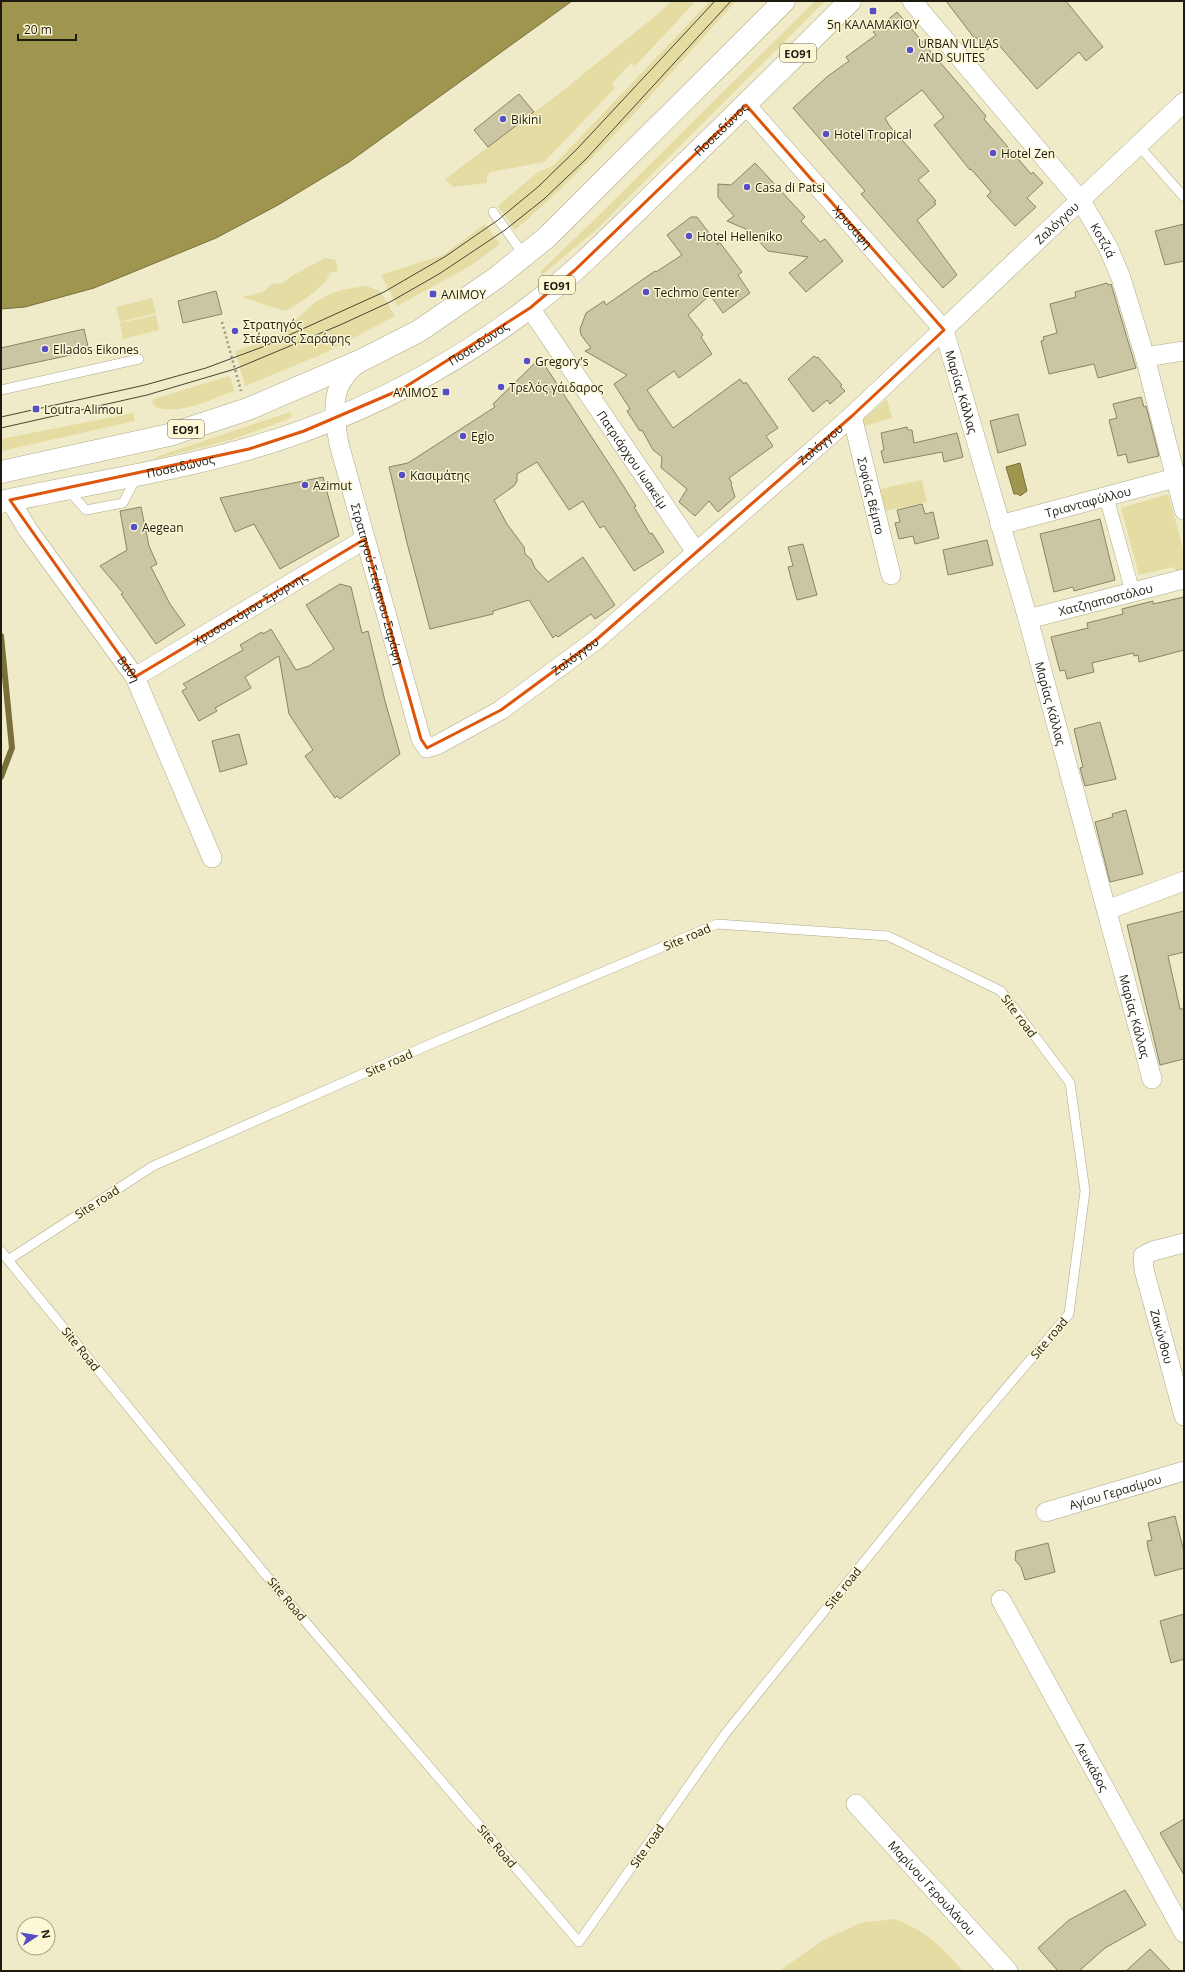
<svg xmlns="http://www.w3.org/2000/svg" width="1185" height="1972" viewBox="0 0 1185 1972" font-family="'Open Sans',sans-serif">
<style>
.green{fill:#e5dca3}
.water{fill:#9f954f;stroke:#78703c}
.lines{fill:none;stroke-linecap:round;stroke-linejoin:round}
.stream{stroke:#78703c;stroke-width:6}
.building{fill:#cac5a3;stroke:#898465}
.service-casing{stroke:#aeaa89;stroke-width:10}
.pedestrian-casing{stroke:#aeaa89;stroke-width:15}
.minor-casing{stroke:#aeaa89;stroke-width:20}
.trunk-casing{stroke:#aeaa89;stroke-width:23}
.path{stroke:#99957c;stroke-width:2.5;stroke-dasharray:2 3;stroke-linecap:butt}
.service{stroke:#fff;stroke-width:9}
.pedestrian{stroke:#fff;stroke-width:14}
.minor{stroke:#fff;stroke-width:19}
.trunk{stroke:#fff;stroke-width:22}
.tram{stroke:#474534;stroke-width:1}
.marked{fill:none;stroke:#de560c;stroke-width:3;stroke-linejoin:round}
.poi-dot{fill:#564ec6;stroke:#fcf7d4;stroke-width:1.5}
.labels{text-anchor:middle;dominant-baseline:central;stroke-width:3;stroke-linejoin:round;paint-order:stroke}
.shield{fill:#fcf7d4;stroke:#605d4a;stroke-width:1}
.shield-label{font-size:11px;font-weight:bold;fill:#1d1b0f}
.poi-label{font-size:12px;fill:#1d1b0f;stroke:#fcf7d4;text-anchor:start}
.street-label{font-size:12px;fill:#1d1b0f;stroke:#fcf7d4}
</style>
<rect width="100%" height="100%" fill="#efeac7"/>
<!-- green -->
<path class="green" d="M 671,1 L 696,1 L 635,66 L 631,63 L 612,83 L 615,88 L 544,162 L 490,172 L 487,176 L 487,183 L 453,187 L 445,179 L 560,93 L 659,13 Z
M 710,1 L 736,1 C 665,79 596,161 515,230 L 498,206 L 538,172 L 553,166 Z
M 815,1 L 825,1 L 598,228 L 542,275 L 540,272 L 590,224 Z
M 485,224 L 500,244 L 470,266 L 397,306 L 381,275 L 443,255 Z
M 325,258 L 336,260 L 338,271 L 330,273 C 328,284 298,305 287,310 L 281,310 L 242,297 L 264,292 L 271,284 L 283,283 L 292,276 Z
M 366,286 L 380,291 L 395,316 L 325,353 L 245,386 L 235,351 L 277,337 L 315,302 L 328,295 L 341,290 Z
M 152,298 L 156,313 L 120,322 L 116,307 Z
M 156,315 L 159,330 L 123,339 L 120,323 Z
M 229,376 L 231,379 L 234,391 C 210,399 180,416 155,407 L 152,402 L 154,399 Z
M 887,399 L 892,418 L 864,426 L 863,419 Z
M 290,412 L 292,416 L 286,420 L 237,438 L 156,459 L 156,457 Z
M 133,413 L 135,421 L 1,451 L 1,439 Z
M 922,480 L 927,502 L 885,511 L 880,489 Z
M 1168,494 L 1184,552 L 1184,570 L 1177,571 L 1172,567 L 1139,575 L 1121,508 Z
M 895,1919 C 928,1932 940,1945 963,1971 L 779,1971 L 822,1941 L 860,1923 Z"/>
<!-- water -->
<path class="water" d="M 1,1 L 572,1 L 349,162 L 278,205 L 216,238 L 94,288 L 25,307 L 1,309 Z
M 1020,463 L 1027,491 L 1020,496 L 1018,494 L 1014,494 L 1006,467 Z"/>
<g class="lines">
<!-- stream -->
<path class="stream" d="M 1,636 L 12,748 L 1,777"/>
</g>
<!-- building -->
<path class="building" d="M 946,1 L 1066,1 L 1103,47 L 1086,61 L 1079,52 L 1037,89 L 998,44 L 996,42 L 987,50 L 976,37 L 975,39 Z
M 897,12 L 986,116 L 984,119 L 1031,174 L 1033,172 L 1043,183 L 1027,198 L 1036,207 L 1015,226 L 987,196 L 991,192 L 971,169 L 970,170 L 934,125 L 944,117 L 922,90 L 885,118 L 889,125 L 929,171 L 918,180 L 936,201 L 934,202 L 936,204 L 917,220 L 957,275 L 943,288 L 861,194 L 865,191 L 793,108 L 828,76 L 849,61 L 846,57 L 876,35 L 873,32 Z
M 519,94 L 534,112 L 488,147 L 474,130 Z
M 755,163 L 805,217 L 801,221 L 820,242 L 825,239 L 843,261 L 806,292 L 789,273 L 808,257 L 768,251 L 748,230 L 727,221 L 734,216 L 718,197 L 718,184 L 731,185 Z
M 691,217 L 697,217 L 718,245 L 718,240 L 742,272 L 738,275 L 750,293 L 723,313 L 710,295 L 688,315 L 703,335 L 701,337 L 712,354 L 679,378 L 674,371 L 647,390 L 673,428 L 740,379 L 744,384 L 746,382 L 778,428 L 766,436 L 773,446 L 729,478 L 732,483 L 731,484 L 735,497 L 718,512 L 709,501 L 695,516 L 679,502 L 687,489 L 664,470 L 661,468 L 662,457 L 653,450 L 642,430 L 640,431 L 627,411 L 630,409 L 614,384 L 627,375 L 585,351 L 591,348 L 581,335 L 580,329 L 586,313 L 604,301 L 606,305 L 655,271 L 656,272 L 682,255 L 667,235 Z
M 1184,224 L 1184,261 L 1165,265 L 1155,231 Z
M 1107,283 L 1108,285 L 1111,284 L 1136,368 L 1098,378 L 1094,364 L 1049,374 L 1041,341 L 1044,340 L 1043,337 L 1057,333 L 1050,304 L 1076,297 L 1075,292 Z
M 216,291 L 222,314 L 183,323 L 178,301 Z
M 84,329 L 89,351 L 1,370 L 1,348 Z
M 814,356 L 817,358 L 818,357 L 842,385 L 840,386 L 845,391 L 830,404 L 827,400 L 813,412 L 788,379 Z
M 540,358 L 619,479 L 636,506 L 634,507 L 650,534 L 652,533 L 664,552 L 634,571 L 604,526 L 600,528 L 583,501 L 569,510 L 537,462 L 517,474 L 517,481 L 514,486 L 494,500 L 507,524 L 524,547 L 525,554 L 531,559 L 535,568 L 548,582 L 583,557 L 615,605 L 595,619 L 591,614 L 558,637 L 556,635 L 553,638 L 529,600 L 493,611 L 493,614 L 430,629 L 407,543 L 389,467 L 408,463 L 495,407 L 493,404 Z
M 1141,397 L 1144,407 L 1146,406 L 1159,456 L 1128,463 L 1126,454 L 1118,456 L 1109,420 L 1117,418 L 1113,404 Z
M 1018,414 L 1026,445 L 998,453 L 990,421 Z
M 907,427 L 908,430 L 912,430 L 914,443 L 957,433 L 963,457 L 944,462 L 942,452 L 884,463 L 881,451 L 884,450 L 881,433 Z
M 323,477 L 339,536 L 280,569 L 254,524 L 235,532 L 220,498 Z
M 922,504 L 925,514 L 933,512 L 939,538 L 915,544 L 913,536 L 899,539 L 895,523 L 900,522 L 897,510 Z
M 141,507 L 149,546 L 157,564 L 151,567 L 170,604 L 185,625 L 156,644 L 121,594 L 123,593 L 100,566 L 127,550 L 120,511 Z
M 1100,519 L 1115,580 L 1074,591 L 1073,587 L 1054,592 L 1040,534 Z
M 987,540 L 993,565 L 948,575 L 943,550 Z
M 803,544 L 817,595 L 797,600 L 788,567 L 793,566 L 788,547 Z
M 340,584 L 351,587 L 362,633 L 368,631 L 385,701 L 400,754 L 340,799 L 337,796 L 335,798 L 305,756 L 313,750 L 289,714 L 279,656 L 245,677 L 251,688 L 215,708 L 217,711 L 199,721 L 182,691 L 187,688 L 183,684 L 243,650 L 240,645 L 262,632 L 263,634 L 271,629 L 296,670 L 309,666 L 334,649 L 306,605 Z
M 1184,597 L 1184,650 L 1139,662 L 1138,655 L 1134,656 L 1133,653 L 1092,663 L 1094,672 L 1067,679 L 1065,670 L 1060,671 L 1051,637 L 1088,628 L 1087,623 L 1123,614 L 1122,609 L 1153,601 L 1153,604 Z
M 1100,722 L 1116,779 L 1085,786 L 1080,768 L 1083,767 L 1074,729 Z
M 239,734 L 247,764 L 220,772 L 212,741 Z
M 1126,810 L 1143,874 L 1110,882 L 1095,822 L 1113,817 L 1112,814 Z
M 1184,911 L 1184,952 L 1168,956 L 1180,1009 L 1184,1009 L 1184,1059 L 1160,1065 L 1127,925 Z
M 1175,1516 L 1184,1552 L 1184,1568 L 1155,1576 L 1148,1548 L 1147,1541 L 1152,1540 L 1148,1523 Z
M 1048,1543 L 1055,1572 L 1025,1580 L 1021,1567 L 1015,1560 L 1016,1551 Z
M 1184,1614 L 1184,1659 L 1171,1663 L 1160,1621 Z
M 1184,1819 L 1184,1875 L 1160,1833 Z
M 1125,1890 L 1146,1925 L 1105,1948 L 1079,1971 L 1058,1971 L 1038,1948 L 1069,1920 Z
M 1150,1949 L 1171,1971 L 1126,1971 Z"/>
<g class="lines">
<defs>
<path id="service" d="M 1138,145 L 1184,197
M 493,212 L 524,255
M 1,390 L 139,359
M 68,490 L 86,510 L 123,503 L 136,478
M 1,1251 L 8,1260 L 274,1585 L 579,1942 L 725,1734 L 968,1433 L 1069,1314 L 1085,1191 L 1070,1083 L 1001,991 L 888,936 L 717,924 L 433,1043 L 153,1166 L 8,1260"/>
<path id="pedestrian" d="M 1106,496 L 1133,593"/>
<g id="minor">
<path id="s1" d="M 912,1 L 1081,201 L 1108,247 L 1121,278 L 1145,357 L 1184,510"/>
<path id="s2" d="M 746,105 L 944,330 L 1028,619 L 1152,1079"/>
<path id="s3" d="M 530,308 L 696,552"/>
<path d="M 1145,357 L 1184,351"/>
<path id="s4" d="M 360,362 C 329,384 333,411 339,444 L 421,739 L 427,748 L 437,745 L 501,710 L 596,640 L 852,416 L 1184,102"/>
<path id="s5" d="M 852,416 L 891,575"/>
<path id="s6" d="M 10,500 L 28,530 L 135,677 L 212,858"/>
<path id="s7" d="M 1000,525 L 1175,478"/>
<path id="s8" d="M 1028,619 L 1184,579"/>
<path id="s9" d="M 135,677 L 365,539"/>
<path d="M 1107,910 L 1184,881"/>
<path id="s10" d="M 1184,1243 L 1153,1251 L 1143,1256 L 1144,1270 L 1184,1416"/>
<path id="s11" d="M 1046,1512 L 1184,1471"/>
<path id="s12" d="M 1001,1600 L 1184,1933"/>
<path id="s13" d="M 856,1804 L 1008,1971"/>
</g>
<g id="trunk">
<path d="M 1,472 L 169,435 L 248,409 L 362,360 L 419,331 L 496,278 L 546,238 L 784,1"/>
<path id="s14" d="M 1,502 C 102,480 205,467 303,431 C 384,402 462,359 530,307 C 575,273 614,233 654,194 C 720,130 785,66 850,1"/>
</g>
</defs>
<!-- service casing -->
<use href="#service" class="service-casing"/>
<!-- pedestrian casing -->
<use href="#pedestrian" class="pedestrian-casing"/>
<!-- minor casing -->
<use href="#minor" class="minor-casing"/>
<!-- trunk casing -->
<use href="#trunk" class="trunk-casing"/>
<!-- path -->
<path class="path" d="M 222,322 L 241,391"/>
<!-- service -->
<use href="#service" class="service"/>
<!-- pedestrian -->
<use href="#pedestrian" class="pedestrian"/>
<!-- minor -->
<use href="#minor" class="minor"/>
<!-- trunk -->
<use href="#trunk" class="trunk"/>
<!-- tram -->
<path class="tram" d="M 1,417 L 145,385 L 206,368 L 265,346 L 384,292 L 446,256 L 498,220 L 539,186 L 578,148 L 715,1
M 1,428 L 147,395 L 235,369 L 340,325 L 390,302 L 439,274 L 505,230 L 544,199 L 586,159 L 731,1"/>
</g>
<!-- marked area -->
<path class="marked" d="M 746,105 L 944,330 L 852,416 L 596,640 L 501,710 L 427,748 L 421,739 L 365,539 L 135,677 L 10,500 L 249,449 L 304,431 L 402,389 L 530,308 L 575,270 Z"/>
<!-- markers -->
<g class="poi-dot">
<rect x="869" y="7" width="8" height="8" rx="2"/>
<circle cx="910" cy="50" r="4"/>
<circle cx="503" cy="119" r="4"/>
<circle cx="826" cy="134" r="4"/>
<circle cx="993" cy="153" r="4"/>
<circle cx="747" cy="187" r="4"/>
<circle cx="689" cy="236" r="4"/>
<circle cx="646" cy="292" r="4"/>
<rect x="429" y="290" width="8" height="8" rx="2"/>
<circle cx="235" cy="331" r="4"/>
<circle cx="45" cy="349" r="4"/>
<circle cx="527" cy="361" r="4"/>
<circle cx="501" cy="387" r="4"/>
<rect x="442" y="388" width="8" height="8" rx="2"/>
<rect x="32" y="405" width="8" height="8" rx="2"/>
<circle cx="463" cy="436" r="4"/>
<circle cx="402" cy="475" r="4"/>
<circle cx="305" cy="485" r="4"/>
<circle cx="134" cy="527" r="4"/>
</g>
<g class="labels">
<!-- shield labels -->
<g class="shield">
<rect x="780" y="44" width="36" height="18" rx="3"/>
<rect x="539" y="276" width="36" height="18" rx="3"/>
<rect x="168" y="420" width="36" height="18" rx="3"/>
</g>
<g class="shield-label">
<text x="798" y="53">ΕΟ91</text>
<text x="557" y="285">ΕΟ91</text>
<text x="186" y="429">ΕΟ91</text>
</g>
<!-- poi labels -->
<g class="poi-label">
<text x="873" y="24" text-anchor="middle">5η ΚΑΛΑΜΑΚΙΟΥ</text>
<text x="918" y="43">URBAN VILLAS<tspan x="918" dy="14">AND SUITES</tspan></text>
<text x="511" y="119">Bikini</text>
<text x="834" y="134">Hotel Tropical</text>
<text x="1001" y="153">Hotel Zen</text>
<text x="755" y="187">Casa di Patsi</text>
<text x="697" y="236">Hotel Helleniko</text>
<text x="654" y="292">Techmo Center</text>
<text x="441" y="294">ΑΛΙΜΟΥ</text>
<text x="243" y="324">Στρατηγός<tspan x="243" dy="14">Στέφανος Σαράφης</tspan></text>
<text x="53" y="349">Ellados Eikones</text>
<text x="535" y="361">Gregory's</text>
<text x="509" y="387">Τρελός γάιδαρος</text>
<text x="438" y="392" text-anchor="end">ΑΛΙΜΟΣ</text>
<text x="44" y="409">Loutra Alimou</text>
<text x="471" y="436">Eglo</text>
<text x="410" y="475">Κασιμάτης</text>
<text x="313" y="485">Azimut</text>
<text x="142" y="527">Aegean</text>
</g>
<!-- street labels -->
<g class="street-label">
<text stroke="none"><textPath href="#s14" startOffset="831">Ποσειδώνος</textPath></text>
<text stroke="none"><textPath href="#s4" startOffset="1231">Ζαλόγγου</textPath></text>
<text stroke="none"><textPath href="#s2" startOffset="162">Χρυσάφη</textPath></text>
<text stroke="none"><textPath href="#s1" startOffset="307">Κοτζιά</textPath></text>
<text stroke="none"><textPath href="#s14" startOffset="507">Ποσειδώνος</textPath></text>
<text stroke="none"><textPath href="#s2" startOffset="364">Μαρίας Κάλλας</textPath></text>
<text stroke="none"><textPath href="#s4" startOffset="907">Ζαλόγγου</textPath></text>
<text stroke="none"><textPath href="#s3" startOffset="183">Πατριάρχου Ιωακείμ</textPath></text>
<text stroke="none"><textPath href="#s14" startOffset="183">Ποσειδώνος</textPath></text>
<text stroke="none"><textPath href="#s5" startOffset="82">Σοφίας Βέμπο</textPath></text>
<text stroke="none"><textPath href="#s7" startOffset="91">Τριανταφύλλου</textPath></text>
<text stroke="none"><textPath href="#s4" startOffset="236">Στρατηγού Στέφανου Σαράφη</textPath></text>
<text stroke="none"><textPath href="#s8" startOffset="80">Χατζηαποστόλου</textPath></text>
<text stroke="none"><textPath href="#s9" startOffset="134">Χρυσοστόμου Σμύρνης</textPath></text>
<text stroke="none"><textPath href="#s4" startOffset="583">Ζαλόγγου</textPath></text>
<text stroke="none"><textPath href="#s6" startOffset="207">Βάθη</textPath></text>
<text stroke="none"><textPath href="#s2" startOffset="688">Μαρίας Κάλλας</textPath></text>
<text transform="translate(687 937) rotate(-23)">Site road</text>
<text transform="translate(1019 1016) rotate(53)">Site road</text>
<text stroke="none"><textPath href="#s2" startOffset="1012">Μαρίας Κάλλας</textPath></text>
<text transform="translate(389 1063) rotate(-24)">Site road</text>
<text transform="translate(97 1202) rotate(-33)">Site road</text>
<text stroke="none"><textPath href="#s10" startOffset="126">Ζακύνθου</textPath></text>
<text transform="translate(1049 1338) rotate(-50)">Site road</text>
<text transform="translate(81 1349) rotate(51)">Site Road</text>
<text stroke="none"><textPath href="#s11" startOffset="72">Αγίου Γερασίμου</textPath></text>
<text transform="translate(843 1588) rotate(-51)">Site road</text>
<text transform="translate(287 1599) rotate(50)">Site Road</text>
<text stroke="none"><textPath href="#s12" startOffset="190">Λευκάδος</textPath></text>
<text transform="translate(497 1846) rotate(49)">Site Road</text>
<text transform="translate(647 1846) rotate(-55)">Site road</text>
<text stroke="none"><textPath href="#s13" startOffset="113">Μαρίνου Γερουλάνου</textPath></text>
</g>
</g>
<!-- border -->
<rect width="1185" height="1972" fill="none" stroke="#1d1b0f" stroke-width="4"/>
<!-- north arrow -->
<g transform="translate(36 1936) rotate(78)"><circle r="19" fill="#fcf7d4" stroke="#a39f85"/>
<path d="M0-3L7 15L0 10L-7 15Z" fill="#564ec6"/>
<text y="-6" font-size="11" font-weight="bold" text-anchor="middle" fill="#1d1b0f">N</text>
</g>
<!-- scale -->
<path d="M18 34v6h58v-6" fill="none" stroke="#1d1b0f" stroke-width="2"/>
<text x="24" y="34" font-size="12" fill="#1d1b0f" stroke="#fcf7d4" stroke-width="3" paint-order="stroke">20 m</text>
</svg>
